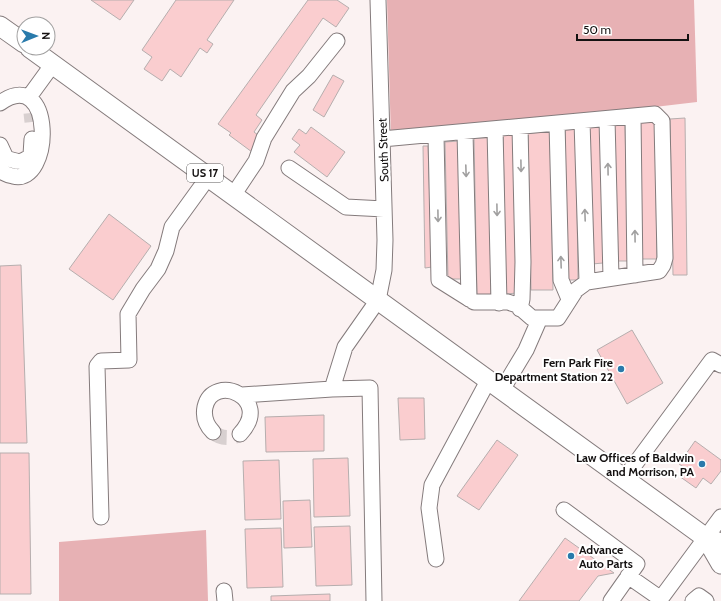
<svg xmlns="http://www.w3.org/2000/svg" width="721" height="601" viewBox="0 0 721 601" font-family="Cabin,sans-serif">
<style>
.green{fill:#e7b1b4}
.building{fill:#facdcf;stroke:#b6aeae}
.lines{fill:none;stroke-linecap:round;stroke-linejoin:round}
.minor-tunnel{stroke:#d8d0d0;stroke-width:15;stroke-dasharray:15 8;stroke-linecap:butt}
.minor-casing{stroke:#847b7c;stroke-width:17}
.major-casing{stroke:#847b7c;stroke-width:21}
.minor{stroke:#fff;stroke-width:15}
.major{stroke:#fff;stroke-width:19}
.oneway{stroke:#a1a0a0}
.poi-dot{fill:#297aab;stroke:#fff;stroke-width:1.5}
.labels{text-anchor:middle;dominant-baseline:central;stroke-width:4;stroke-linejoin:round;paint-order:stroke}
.shield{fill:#fff;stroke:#5a5858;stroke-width:1}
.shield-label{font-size:11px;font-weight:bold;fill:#141111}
.street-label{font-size:12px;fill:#141111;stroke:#fff}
.poi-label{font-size:12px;font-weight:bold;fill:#141111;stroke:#fff;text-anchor:end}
</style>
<rect width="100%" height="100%" fill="#fbf2f2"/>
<!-- green -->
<path class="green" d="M 387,0 L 694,0 L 697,102 L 391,138 Z
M 206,530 L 208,601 L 59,601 L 59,542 Z"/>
<!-- building -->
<path class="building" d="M 91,0 L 134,0 L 120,20 Z
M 176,0 L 234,0 L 207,40 L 213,44 L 207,53 L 200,48 L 181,77 L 170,69 L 162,81 L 144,69 L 152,57 L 142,50 Z
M 308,0 L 337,0 L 349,8 L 336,27 L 323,18 L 256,115 L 262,120 L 254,132 L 262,138 L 252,152 L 229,135 L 231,133 L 218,124 Z
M 333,75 L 344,81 L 324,117 L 313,110 Z
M 685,118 L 687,275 L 673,275 L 670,119 Z
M 640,121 L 655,121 L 657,259 L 642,259 Z
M 614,124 L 625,124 L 628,261 L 617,261 Z
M 589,126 L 601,126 L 603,263 L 592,264 Z
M 311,127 L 345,152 L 327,177 L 294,152 L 300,145 L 292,139 L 299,129 L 306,134 Z
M 565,129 L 576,129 L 578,280 L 567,280 Z
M 550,132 L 553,290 L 531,290 L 528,133 Z
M 503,135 L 514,135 L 517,293 L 506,294 Z
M 474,138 L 489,138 L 491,296 L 477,296 Z
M 459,141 L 462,279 L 448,279 L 445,142 Z
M 423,146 L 428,146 L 432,267 L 425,268 Z
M 109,214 L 151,246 L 113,300 L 69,269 Z
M 21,265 L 27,443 L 0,443 L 0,266 Z
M 632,330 L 663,383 L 627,404 L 597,350 Z
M 398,398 L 424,398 L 425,439 L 400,440 Z
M 324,415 L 324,451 L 266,452 L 265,417 Z
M 497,440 L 518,455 L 479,510 L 457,496 Z
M 695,441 L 721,460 L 721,471 L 711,484 L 703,478 L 696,488 L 679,476 L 685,468 L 679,464 Z
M 0,453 L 29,453 L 31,594 L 0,594 Z
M 348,458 L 350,516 L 314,517 L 313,459 Z
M 279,460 L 281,519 L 245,520 L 243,461 Z
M 310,500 L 312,547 L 284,548 L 283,501 Z
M 350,526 L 352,585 L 316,586 L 314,527 Z
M 281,528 L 283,587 L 247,588 L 245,529 Z
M 565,538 L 614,573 L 598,576 L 579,601 L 519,601 Z
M 330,594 L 330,601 L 271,601 L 271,596 Z"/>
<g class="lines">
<!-- minor-tunnel -->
<path class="minor-tunnel" d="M 31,113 L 32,122
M 213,432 C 221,439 231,439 240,434"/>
<defs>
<path id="minor" d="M 29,97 L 53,64
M 0,103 C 55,64 53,187 13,176 C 8,175 4,174 0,170
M 633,116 L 635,275
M 607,119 L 611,278
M 582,121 L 587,282
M 557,123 L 561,280 L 569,299
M 495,129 L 499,303
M 465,132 L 469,299
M 382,139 L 655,114 L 662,121 L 665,258 L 663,265 L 659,271 L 587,282 L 576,290 L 558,318 L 532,318 L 517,305 L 508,302 L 474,302 L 439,280 L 436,135
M 0,145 L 6,158 C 17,162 22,164 31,155 L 32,139
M 289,168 L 346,207 L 384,209
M 234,194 L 256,161 L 264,138 L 293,91 L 309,76 L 337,41
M 520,309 L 522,299 L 523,262 L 520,127
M 502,390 L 526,350 L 540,318
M 242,395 L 332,389
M 213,432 C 206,425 203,417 205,407 C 213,372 274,398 240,434
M 624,479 L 712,360 L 721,365
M 564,510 L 637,564 L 611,601
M 101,517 L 97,366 L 101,361 L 129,360 L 128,314 L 143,289 L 158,269 L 166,251 L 172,227 L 209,176
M 436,559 L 429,508 L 432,485 L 489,379
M 628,576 L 661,599
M 224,591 L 225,601
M 374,601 L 370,388 L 332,389 L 345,347 L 378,300 L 384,270 L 385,240 L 378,0
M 659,601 L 721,517
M 693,601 L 699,596 L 706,601"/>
<path id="major" d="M 0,26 L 24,43
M 30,48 L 684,522 L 706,538 L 721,543
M 706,538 L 721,564"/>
</defs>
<!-- minor casing -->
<use href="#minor" class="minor-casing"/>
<!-- major casing -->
<use href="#major" class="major-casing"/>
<!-- minor -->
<use href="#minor" class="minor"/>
<!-- major -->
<use href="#major" class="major"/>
</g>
<!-- one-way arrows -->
<defs><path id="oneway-shaft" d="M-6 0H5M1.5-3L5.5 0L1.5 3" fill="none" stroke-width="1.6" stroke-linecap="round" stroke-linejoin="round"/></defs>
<g class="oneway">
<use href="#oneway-shaft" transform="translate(521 166) rotate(89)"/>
<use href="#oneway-shaft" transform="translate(608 169) rotate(-91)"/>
<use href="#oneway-shaft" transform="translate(466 171) rotate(88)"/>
<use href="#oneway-shaft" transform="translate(497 210) rotate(89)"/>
<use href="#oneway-shaft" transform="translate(585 215) rotate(-92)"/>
<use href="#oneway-shaft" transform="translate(438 216) rotate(89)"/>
<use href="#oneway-shaft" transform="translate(635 236) rotate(-91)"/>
<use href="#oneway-shaft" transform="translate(561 262) rotate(-92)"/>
</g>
<!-- markers -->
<g class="poi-dot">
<circle cx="621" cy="369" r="4"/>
<circle cx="702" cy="464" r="4"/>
<circle cx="571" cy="556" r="4"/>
</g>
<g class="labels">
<!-- shield labels -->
<rect class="shield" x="187" y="164" width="36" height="18" rx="3"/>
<g class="shield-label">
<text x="205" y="173">US 17</text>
</g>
<!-- street labels -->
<g class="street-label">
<text transform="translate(383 150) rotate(-92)">South Street</text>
</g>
<!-- poi labels -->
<g class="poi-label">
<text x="613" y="362">Fern Park Fire<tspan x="613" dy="14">Department Station 22</tspan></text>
<text x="694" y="457">Law Offices of Baldwin<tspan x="694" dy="14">and Morrison, PA</tspan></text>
<text x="579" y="549" text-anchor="start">Advance<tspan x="579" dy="14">Auto Parts</tspan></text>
</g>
</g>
<!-- north arrow -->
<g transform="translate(36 36) rotate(89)"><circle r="19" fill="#ffffff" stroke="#a1a0a0"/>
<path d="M0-3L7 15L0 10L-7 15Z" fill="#297aab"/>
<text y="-6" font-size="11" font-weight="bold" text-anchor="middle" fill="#141111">N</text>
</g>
<!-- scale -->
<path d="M577 34v6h111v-6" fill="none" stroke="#141111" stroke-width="2"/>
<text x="583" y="34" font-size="12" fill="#141111" stroke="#ffffff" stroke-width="3" paint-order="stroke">50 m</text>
</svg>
